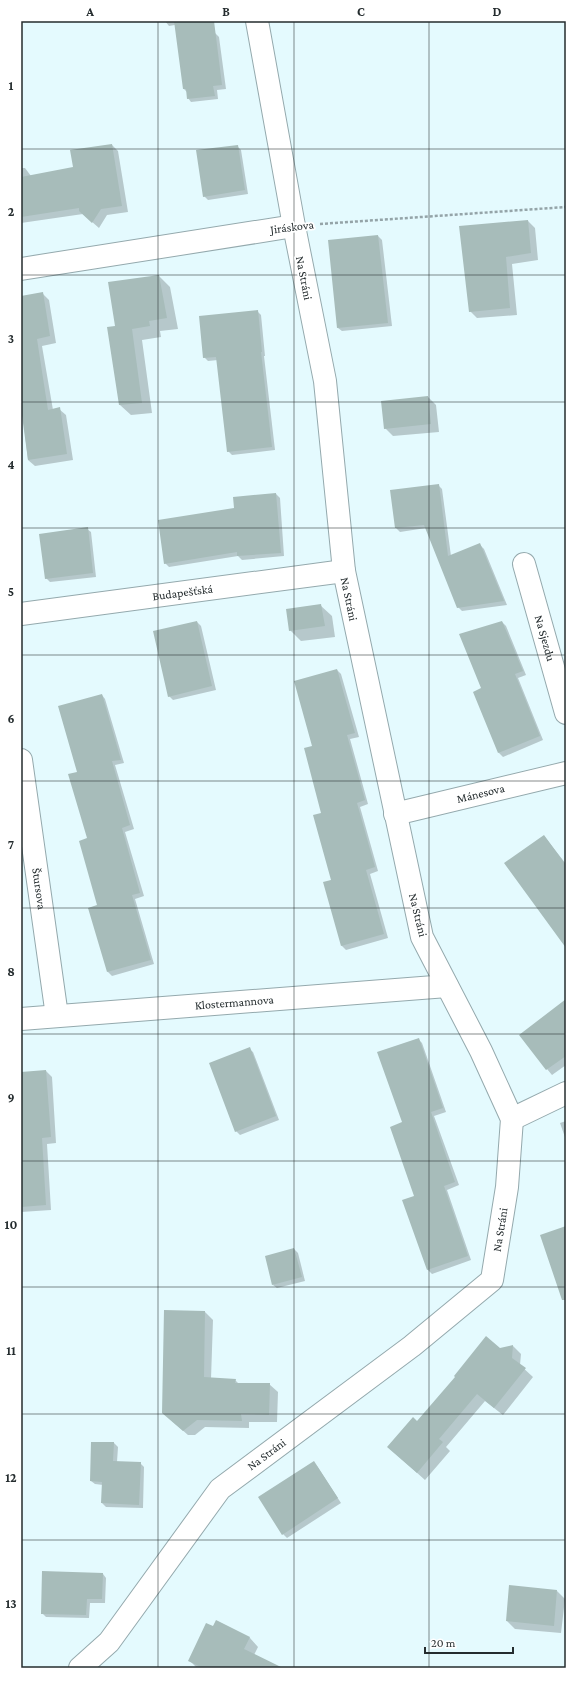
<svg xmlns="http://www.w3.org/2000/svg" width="587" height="1689" viewBox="0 0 587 1689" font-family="'Crimson Pro',serif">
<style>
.shadow{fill:#0003}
.building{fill:#a7bcba}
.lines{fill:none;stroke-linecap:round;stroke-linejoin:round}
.minor-casing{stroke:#94a9ad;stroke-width:24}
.path{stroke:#94a4a8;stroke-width:2.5;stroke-dasharray:3 2;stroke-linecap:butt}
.minor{stroke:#fff;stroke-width:22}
.grid{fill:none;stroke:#242c2e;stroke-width:1;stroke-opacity:0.55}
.labels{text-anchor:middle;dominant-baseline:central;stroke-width:3.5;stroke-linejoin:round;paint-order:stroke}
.street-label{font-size:12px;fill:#242c2e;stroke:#fff}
.neatline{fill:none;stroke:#242c2e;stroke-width:1.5}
.grid-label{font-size:13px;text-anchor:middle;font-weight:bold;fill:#242c2e}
</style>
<rect width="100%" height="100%" fill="#e4fafe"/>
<!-- shadow -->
<path class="shadow" d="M 165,21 L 197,21 L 169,26 Z
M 215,33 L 219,37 L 226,89 L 217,90 L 218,99 L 191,102 L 188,98 L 187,92 L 184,89 Z
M 112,145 L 118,151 L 128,212 L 107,215 L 99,228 L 83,214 L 21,223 L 21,168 L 25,168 L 31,176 L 74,168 Z
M 237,146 L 241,150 L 248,194 L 208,200 L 204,196 Z
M 528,221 L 535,228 L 538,260 L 512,264 L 517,315 L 477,318 L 470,311 Z
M 378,236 L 382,240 L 392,326 L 342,331 L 338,328 Z
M 159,276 L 170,287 L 178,329 L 160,331 L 161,337 L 142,340 L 152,413 L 131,415 L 120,405 L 116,327 Z
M 43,294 L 49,300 L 56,343 L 42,346 L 53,410 L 59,409 L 66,415 L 73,460 L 35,466 L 28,460 L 21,400 L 21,297 Z
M 257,311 L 261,315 L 265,356 L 264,356 L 275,450 L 232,455 L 228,451 L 218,360 L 208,361 L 204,357 Z
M 428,397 L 436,405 L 439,432 L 393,436 L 385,428 Z
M 438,485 L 442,489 L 451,556 L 480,545 L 484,549 L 507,605 L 462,611 L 458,607 L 426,528 L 400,532 L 396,528 L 391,491 Z
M 276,494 L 280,498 L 284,556 L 242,560 L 238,556 L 169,567 L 165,563 L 235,509 Z
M 87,529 L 91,532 L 96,577 L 50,582 L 46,578 Z
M 320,605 L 332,616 L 335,637 L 301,641 L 290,630 Z
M 197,622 L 201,626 L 216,690 L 173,700 L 169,696 Z
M 502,622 L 506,626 L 526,675 L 518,678 L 543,740 L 503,757 L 499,753 L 474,692 L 482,689 Z
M 337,670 L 341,674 L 359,737 L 350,739 L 368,804 L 360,807 L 378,871 L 370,874 L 388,938 L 346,950 L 342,946 L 324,883 L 332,880 L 313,746 Z
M 102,695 L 105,699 L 124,763 L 115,765 L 134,829 L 125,832 L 144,896 L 135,899 L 154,964 L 112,976 L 108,972 L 90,908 L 98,906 L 78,772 Z
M 544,836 L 566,864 L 566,946 Z
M 566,1000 L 566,1065 L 552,1075 L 547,1069 Z
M 418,1039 L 422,1043 L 446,1112 L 434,1116 L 459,1185 L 447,1190 L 471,1260 L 432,1274 L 428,1270 L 404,1201 L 415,1197 L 403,1123 Z
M 249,1049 L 253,1052 L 279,1120 L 240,1135 L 236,1131 Z
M 46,1071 L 52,1077 L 56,1143 L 47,1144 L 51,1210 L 21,1212 L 21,1073 Z
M 566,1121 L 566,1140 L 560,1123 Z
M 294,1249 L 298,1253 L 305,1281 L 277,1288 L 273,1285 Z
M 205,1312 L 213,1320 L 211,1379 L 235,1380 L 239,1384 L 269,1384 L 278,1392 L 277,1422 L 249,1422 L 249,1428 L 205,1427 L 195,1435 L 188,1435 L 172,1421 Z
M 513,1346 L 521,1354 L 520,1365 L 533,1377 L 503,1415 L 485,1401 L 446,1447 L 450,1451 L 425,1480 L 388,1447 L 500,1349 Z
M 92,1443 L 114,1443 L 118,1447 L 117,1462 L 140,1463 L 144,1467 L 143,1508 L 106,1507 L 102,1503 L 103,1485 L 95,1484 L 91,1481 Z
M 317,1466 L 341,1503 L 287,1538 L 283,1534 Z
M 103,1574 L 106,1578 L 105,1603 L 90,1603 L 89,1618 L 46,1617 L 42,1613 Z
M 557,1591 L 565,1599 L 561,1633 L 515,1629 L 507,1621 Z
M 217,1621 L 250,1638 L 258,1647 L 254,1655 L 280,1668 L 197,1668 L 189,1660 Z"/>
<!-- building -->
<path class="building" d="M 174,21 L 214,21 L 222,85 L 213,86 L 215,96 L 187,99 L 186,89 L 183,89 Z
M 112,144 L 122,206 L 101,209 L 92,223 L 79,211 L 79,208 L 21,217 L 21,177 L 73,167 L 70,150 Z
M 238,145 L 245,190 L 203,197 L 196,150 Z
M 528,220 L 531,253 L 506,257 L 510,308 L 469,312 L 459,226 Z
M 378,235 L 388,323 L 337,328 L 328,240 Z
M 159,275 L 167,318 L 149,321 L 150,326 L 132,329 L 142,403 L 119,405 L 107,327 L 115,326 L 108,282 Z
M 43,292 L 50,336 L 37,339 L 43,378 L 48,410 L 60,407 L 67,454 L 28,460 L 21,408 L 21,296 Z
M 258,310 L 262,352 L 261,352 L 272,447 L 227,452 L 216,357 L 203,358 L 199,316 Z
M 428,396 L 431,424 L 384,429 L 381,401 Z
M 439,484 L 448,556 L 480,543 L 504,601 L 457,608 L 424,525 L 395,528 L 390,490 Z
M 276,493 L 281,553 L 237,556 L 237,552 L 164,564 L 158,520 L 234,508 L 233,497 Z
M 88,527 L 93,573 L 45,579 L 39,534 Z
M 321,604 L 325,626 L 289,631 L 286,609 Z
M 197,621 L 212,686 L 168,697 L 153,631 Z
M 502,621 L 523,671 L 515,674 L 540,736 L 498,753 L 473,692 L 481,688 L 459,634 Z
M 337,669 L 355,733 L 347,735 L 365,800 L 357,803 L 375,867 L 366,870 L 384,934 L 341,946 L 323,882 L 331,880 L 313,815 L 321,813 L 304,748 L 312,746 L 294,681 Z
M 102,694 L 121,760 L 112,761 L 130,825 L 122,828 L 140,893 L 132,895 L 151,960 L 107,972 L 88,908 L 97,905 L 79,841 L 87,838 L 68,774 L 77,772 L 58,706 Z
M 544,835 L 566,865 L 566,948 L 504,863 Z
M 566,999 L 566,1056 L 546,1070 L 519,1035 Z
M 419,1038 L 443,1108 L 431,1112 L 455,1182 L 444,1186 L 468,1256 L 427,1270 L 402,1200 L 414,1196 L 390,1127 L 402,1122 L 377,1052 Z
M 250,1047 L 276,1116 L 235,1132 L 209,1063 Z
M 46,1070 L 51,1137 L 42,1138 L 46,1205 L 21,1207 L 21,1072 Z
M 566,1226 L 566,1300 L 562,1300 L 540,1235 Z
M 294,1248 L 302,1277 L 272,1285 L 265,1256 Z
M 164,1310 L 205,1311 L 204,1377 L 236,1379 L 235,1383 L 270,1383 L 269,1415 L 241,1414 L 242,1421 L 197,1420 L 183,1431 L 162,1413 Z
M 486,1336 L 500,1348 L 513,1345 L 512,1358 L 526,1368 L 494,1408 L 477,1394 L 439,1439 L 443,1442 L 417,1473 L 387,1447 L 413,1417 L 417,1421 L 455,1377 L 454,1376 Z
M 91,1442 L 114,1442 L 113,1461 L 141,1462 L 139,1505 L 101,1503 L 102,1482 L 90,1481 Z
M 314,1461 L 338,1498 L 282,1535 L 258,1497 Z
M 42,1571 L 103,1573 L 102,1599 L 87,1599 L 86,1615 L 41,1614 Z
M 509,1585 L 557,1590 L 554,1626 L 506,1621 Z
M 216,1620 L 250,1637 L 244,1649 L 283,1668 L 203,1668 L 188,1661 L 206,1623 L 213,1626 Z"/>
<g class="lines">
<defs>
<g id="minor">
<path d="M 21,269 L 294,226"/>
<path id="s1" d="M 524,564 L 566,713"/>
<path id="s2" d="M 21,614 L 344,571"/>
<path id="s3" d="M 21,760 L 57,1016"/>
<path id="s4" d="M 395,814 L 566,773"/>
<path id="s5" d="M 21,1019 L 447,986"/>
<path d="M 512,1119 L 566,1093"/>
<path id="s6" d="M 80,1668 L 109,1642 L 220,1489 L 412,1346 L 492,1280 L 507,1187 L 512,1119 L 481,1051 L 422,937 L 344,571 L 325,381 L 294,226 L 257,21"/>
</g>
</defs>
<!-- minor casing -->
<use href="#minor" class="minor-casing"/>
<!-- path -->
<path class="path" d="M 320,224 L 566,207"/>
<!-- minor -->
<use href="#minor" class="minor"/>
</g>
<!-- grid -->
<path class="grid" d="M 158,21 L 158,1668M 294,21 L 294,1668M 429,21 L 429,1668M 21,149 L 566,149M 21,275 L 566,275M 21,402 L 566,402M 21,528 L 566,528M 21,655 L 566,655M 21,781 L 566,781M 21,908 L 566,908M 21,1034 L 566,1034M 21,1161 L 566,1161M 21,1287 L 566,1287M 21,1414 L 566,1414M 21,1540 L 566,1540"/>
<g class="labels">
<!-- street labels -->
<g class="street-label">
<text transform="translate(292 227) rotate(-7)">Jiráskova</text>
<text transform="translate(304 278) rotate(79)">Na Stráni</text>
<text stroke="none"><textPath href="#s2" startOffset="163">Budapešťská</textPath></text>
<text transform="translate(349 599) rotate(78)">Na Stráni</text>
<text stroke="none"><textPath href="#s1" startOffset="77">Na Sjezdu</textPath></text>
<text stroke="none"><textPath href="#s4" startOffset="88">Mánesova</textPath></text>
<text stroke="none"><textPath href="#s3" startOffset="130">Štursova</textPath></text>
<text transform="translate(418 915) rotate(76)">Na Stráni</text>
<text stroke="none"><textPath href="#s5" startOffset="214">Klostermannova</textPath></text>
<text stroke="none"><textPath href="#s6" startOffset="622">Na Stráni</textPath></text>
<text stroke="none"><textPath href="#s6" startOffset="286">Na Stráni</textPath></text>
</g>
</g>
<!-- border -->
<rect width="587" height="1689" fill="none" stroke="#ffffff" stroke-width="44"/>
<!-- scale -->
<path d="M425 1647v6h88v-6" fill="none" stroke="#242c2e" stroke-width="2"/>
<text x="431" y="1647" font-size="12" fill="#242c2e" stroke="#ffffff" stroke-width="3" paint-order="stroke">20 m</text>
<rect x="22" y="22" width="543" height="1645" class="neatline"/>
<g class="grid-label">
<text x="90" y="16">A</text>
<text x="226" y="16">B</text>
<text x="361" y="16">C</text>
<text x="497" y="16">D</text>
<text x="11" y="90">1</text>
<text x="11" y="216">2</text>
<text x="11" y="343">3</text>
<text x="11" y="469">4</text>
<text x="11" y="596">5</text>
<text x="11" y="723">6</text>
<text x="11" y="849">7</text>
<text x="11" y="976">8</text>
<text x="11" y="1102">9</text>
<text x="11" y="1229">10</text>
<text x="11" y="1355">11</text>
<text x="11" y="1482">12</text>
<text x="11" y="1608">13</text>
</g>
</svg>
